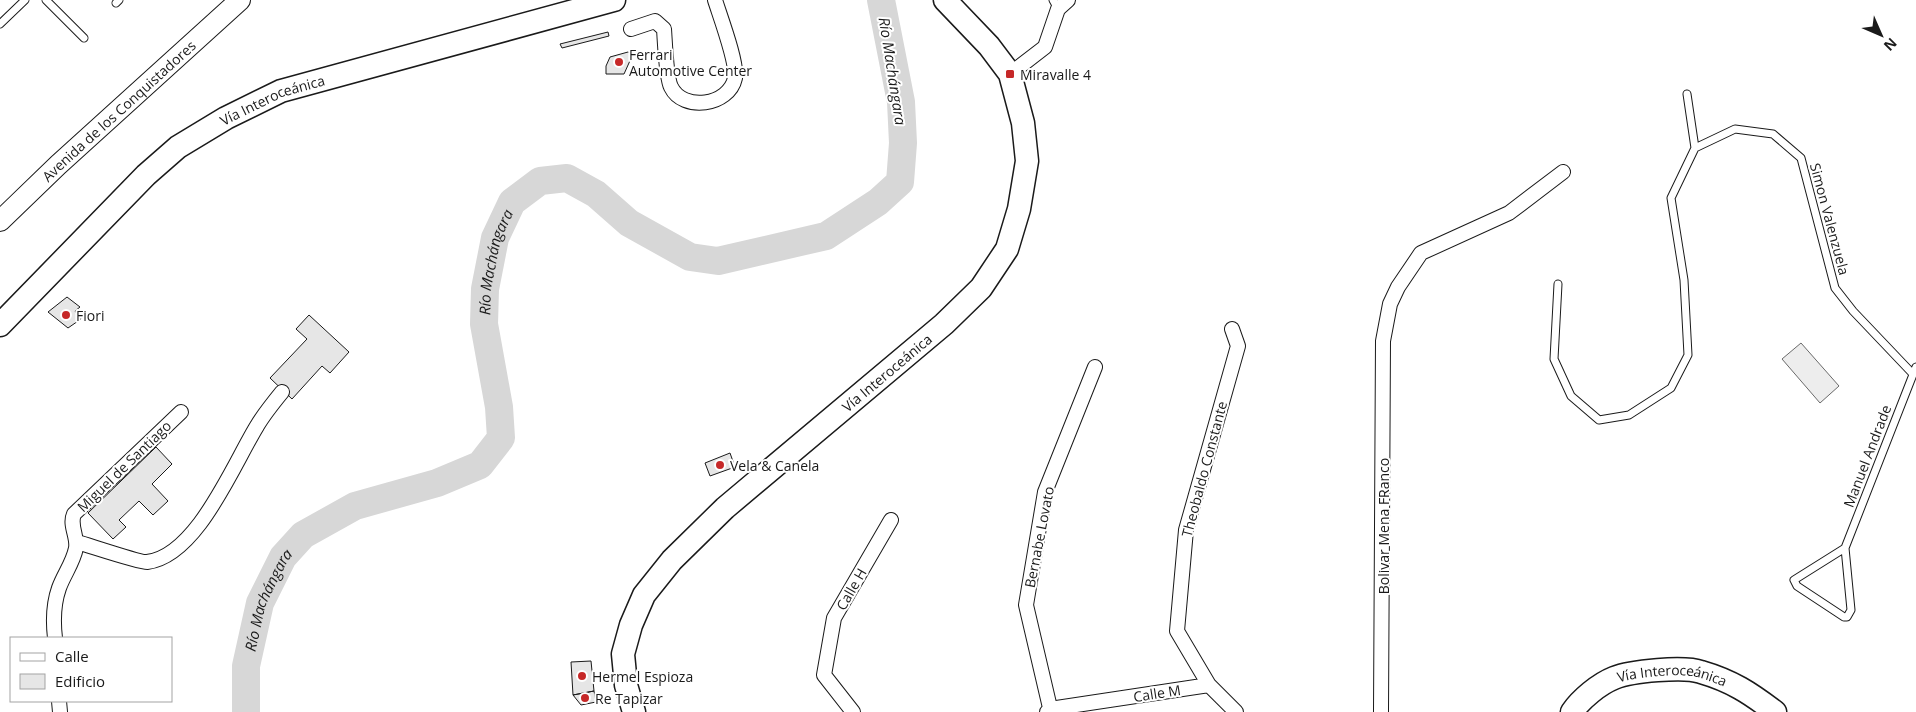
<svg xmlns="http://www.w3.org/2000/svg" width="1916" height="712" viewBox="0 0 1916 712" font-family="'Open Sans',sans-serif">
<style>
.built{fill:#ededed;stroke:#6a6a6a}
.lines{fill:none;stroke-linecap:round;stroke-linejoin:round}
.river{stroke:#d7d7d7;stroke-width:28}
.building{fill:#e6e6e6;stroke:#1a1a1a}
.lane-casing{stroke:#1a1a1a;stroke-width:9}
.street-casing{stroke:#1a1a1a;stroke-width:16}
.secondary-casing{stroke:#1a1a1a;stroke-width:22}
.primary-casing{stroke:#1a1a1a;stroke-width:25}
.lane{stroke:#fff;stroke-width:7}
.street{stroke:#fff;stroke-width:14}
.secondary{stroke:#fff;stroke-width:20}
.primary{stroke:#fff;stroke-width:22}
.poi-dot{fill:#c62828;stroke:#fff;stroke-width:2}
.labels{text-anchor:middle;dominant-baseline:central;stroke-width:4;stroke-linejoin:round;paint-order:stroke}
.poi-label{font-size:14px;fill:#1a1a1a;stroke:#fff;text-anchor:start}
.street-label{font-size:14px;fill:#1a1a1a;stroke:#fff}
.water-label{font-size:15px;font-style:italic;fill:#1a1a1a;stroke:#fff}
</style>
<rect width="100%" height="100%" fill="#fff"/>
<!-- built -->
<path class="built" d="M 1801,343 L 1839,386 L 1820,403 L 1782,359 Z"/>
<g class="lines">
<!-- river -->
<path class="river" id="s1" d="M 246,712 L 246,666 L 260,603 L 283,557 L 303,535 L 355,506 L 437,483 L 480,465 L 501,438 L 499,407 L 484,324 L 485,289 L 495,238 L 512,202 L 540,181 L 567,178 L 596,194 L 629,223 L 690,257 L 718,261 L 826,236 L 878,202 L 900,182 L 903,143 L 901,102 L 881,0"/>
</g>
<!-- building -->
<path class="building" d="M 608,32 L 609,36 L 562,48 L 560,44 Z
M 628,52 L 633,54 L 624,74 L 606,74 L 606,66 L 610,57 Z
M 67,297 L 80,307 L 75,311 L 81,319 L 68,328 L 48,312 Z
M 309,315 L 349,352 L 330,373 L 322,366 L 292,399 L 270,378 L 307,339 L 296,329 Z
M 156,447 L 172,464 L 152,484 L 168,501 L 153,515 L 139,501 L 119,520 L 126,527 L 113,539 L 88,513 Z
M 730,453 L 735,467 L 710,476 L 705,463 Z
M 591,661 L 594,691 L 573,695 L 571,662 Z
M 594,691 L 596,702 L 581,705 L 573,695 Z"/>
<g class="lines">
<defs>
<path id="lane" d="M 46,0 L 84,38
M 1053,0 L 1058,9
M 116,3 L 119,0
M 0,24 L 25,0
M 1687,94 L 1695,148
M 1558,284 L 1554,359 L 1571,396 L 1599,420 L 1629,415 L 1671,388 L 1688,355 L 1684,280 L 1671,198 L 1695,148 L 1735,129 L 1773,134 L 1801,158 L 1835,288 L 1853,311 L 1912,373
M 1845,548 L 1794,580 L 1797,586 L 1844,617 L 1847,617 L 1851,610 L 1845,548 L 1916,367"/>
<path id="street" d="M 631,29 L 655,21 L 664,29 C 665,42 666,77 671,87 C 683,112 729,106 735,78 C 738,64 720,16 715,0
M 1010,74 L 1045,47 L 1058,9 L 1068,0
M 1232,329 L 1238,346 L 1186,530 L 1177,631 L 1209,685 L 1236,712
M 77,542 C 88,545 141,563 147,562 C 197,556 233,465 257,426 C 264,414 273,403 282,392
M 55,638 C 53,621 53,605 59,588 C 64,574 73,563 76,548 C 78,537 69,525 74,514 L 181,412
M 59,701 L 60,712
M 853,712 L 824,675 L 834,618 L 891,520
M 1047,712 L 1050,709 L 1209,685
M 1051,712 L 1026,605 L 1045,492 L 1095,367
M 1381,712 L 1383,341 L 1390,304 L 1398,287 L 1421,253 L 1509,213 L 1563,172"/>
<g id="secondary">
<path id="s2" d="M 0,221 L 58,165 L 240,0"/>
</g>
<g id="primary">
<path id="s3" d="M 0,325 L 146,175 L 178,147 L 226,118 L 281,91 L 614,0"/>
<path id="s4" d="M 634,712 L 626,685 L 623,654 L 631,625 L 644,595 L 672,560 L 725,508 L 944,324 L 981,288 L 1007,249 L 1019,209 L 1027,161 L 1023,123 L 1010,74 L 989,46 L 945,0"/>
<path id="s5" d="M 1572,712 C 1581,699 1599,684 1614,678 C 1631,671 1684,666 1701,672 C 1732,681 1750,693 1775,712"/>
</g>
</defs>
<!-- lane casing -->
<use href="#lane" class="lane-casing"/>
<!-- street casing -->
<use href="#street" class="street-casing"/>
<!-- secondary casing -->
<use href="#secondary" class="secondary-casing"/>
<!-- primary casing -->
<use href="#primary" class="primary-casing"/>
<!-- lane -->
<use href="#lane" class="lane"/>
<!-- street -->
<use href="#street" class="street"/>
<!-- secondary -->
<use href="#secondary" class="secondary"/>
<!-- primary -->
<use href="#primary" class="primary"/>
</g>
<!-- markers -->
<g class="poi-dot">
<circle cx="619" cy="62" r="5"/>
<rect x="1005" y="69" width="10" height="10" rx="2.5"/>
<circle cx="66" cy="315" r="5"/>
<circle cx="720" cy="465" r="5"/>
<circle cx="582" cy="676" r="5"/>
<circle cx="585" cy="698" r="5"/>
</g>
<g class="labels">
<!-- poi labels -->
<g class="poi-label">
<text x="629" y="54">Ferrari<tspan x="629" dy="16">Automotive Center</tspan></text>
<text x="1020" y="74">Miravalle 4</text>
<text x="76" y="315">Fiori</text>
<text x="730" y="465">Vela &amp; Canela</text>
<text x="592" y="676">Hermel Espioza</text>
<text x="595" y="698">Re Tapizar</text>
</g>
<!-- street labels -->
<g class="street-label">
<text stroke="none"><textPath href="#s3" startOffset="358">Vía Interoceánica</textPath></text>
<text stroke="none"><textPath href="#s2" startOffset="162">Avenida de los Conquistadores</textPath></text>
<text transform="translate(1830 219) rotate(75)">Simon Valenzuela</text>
<text stroke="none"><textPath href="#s4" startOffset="452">Vía Interoceánica</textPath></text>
<text transform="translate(1867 456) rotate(-69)">Manuel Andrade</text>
<text transform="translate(124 466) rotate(-44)">Miguel de Santiago</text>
<text transform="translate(1204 469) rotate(-75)">Theobaldo Constante</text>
<text transform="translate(1383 526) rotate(-90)">Bolivar Mena FRanco</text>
<text transform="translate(1039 537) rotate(-79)">Bernabe Lovato</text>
<text transform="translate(851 589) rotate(-60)">Calle H</text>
<text stroke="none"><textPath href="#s5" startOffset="114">Vía Interoceánica</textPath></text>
<text transform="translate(1157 693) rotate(-9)">Calle M</text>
</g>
<!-- water labels -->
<g class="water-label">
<text transform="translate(893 71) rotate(81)">Río Machángara</text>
<text stroke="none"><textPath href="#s1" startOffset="596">Río Machángara</textPath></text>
<text stroke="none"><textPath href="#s1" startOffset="116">Río Machángara</textPath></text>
</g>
</g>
<!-- legend -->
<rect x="10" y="637" width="162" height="65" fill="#ffffff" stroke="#a3a3a3"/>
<rect x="20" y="653" width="25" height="8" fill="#ffffff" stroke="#a3a3a3"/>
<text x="55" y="662" font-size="15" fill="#1a1a1a">Calle</text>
<rect x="20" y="674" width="25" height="15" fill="#e6e6e6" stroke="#a3a3a3"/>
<text x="55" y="687" font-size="15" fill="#1a1a1a">Edificio</text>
<!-- north arrow -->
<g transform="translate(1881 35) rotate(135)" stroke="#ffffff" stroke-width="4" paint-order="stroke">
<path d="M0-4L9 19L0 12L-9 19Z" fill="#1a1a1a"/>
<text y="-8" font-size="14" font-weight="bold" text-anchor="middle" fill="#1a1a1a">N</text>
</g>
</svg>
